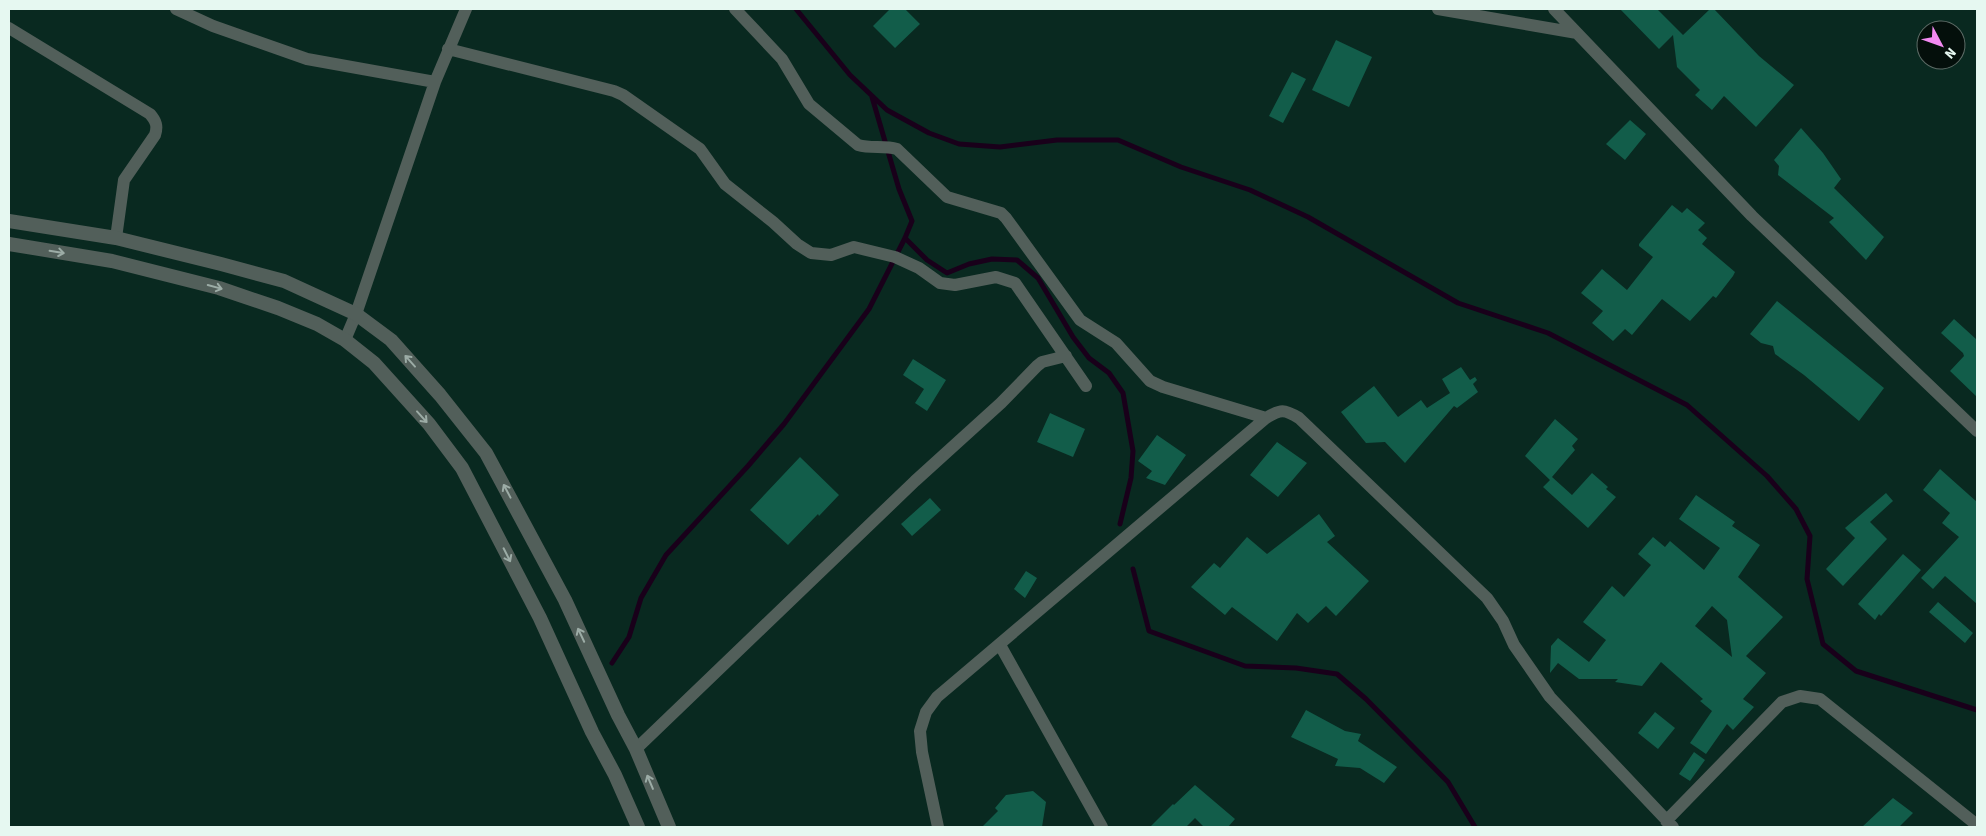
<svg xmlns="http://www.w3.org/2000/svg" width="1986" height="836" viewBox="0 0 1986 836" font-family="'Source Sans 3',sans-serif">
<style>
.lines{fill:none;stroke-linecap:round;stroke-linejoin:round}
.stream{stroke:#19001a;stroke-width:5}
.building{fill:#125d4a;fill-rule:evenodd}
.minor{stroke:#525f5a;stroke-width:12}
.tertiary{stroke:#525f5a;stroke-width:14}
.oneway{stroke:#9caca6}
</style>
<rect width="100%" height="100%" fill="#092920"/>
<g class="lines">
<!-- stream -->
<path class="stream" d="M 796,9 L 850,75 L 887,110 L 929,133 L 959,144 L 1000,147 L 1057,140 L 1118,140 L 1181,167 L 1250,190 L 1308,217 L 1458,303 L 1548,333 L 1687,405 L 1767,476 L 1796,509 L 1810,536 L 1807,579 L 1823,644 L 1856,671 L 1977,710
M 905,238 L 927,260 L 947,273 L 969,264 L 992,259 L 1017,260 L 1038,278 L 1073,337 L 1089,358 L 1109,373 L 1123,393 L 1133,451 L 1131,478 L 1120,524
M 1133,569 L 1149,631 L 1245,666 L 1296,668 L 1337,674 L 1366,699 L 1448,782 L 1475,827
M 612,663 L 629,637 L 641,598 L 666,555 L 748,466 L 784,424 L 869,309 L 905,238 L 912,221 L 899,189 L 872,97"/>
</g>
<!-- building -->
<path class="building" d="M 890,9 L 905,9 L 920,24 L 895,48 L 873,26 Z
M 1620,9 L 1657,9 L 1683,35 L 1710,9 L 1714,9 L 1759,56 L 1794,85 L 1756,127 L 1724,96 L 1712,110 L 1695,95 L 1700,90 L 1677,67 L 1673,35 L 1659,49 Z
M 1336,40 L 1372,57 L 1349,107 L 1312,90 Z
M 1292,72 L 1306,79 L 1283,123 L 1269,116 Z
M 1630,120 L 1646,134 L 1625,160 L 1606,144 Z
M 1801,128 L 1823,153 L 1841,179 L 1834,188 L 1884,237 L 1866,260 L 1829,222 L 1834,218 L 1778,175 L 1779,166 L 1774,160 Z
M 1672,205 L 1682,213 L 1687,208 L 1705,223 L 1698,230 L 1707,238 L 1702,244 L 1735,272 L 1733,276 L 1716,298 L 1713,296 L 1690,321 L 1662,299 L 1632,335 L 1625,329 L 1613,341 L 1592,323 L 1603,311 L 1581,293 L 1602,269 L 1627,290 L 1653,257 L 1639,246 L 1639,244 Z
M 1777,301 L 1884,388 L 1859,421 L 1804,375 L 1775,354 L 1773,346 L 1761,343 L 1750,334 Z
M 1954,319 L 1976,339 L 1977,337 L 1977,397 L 1950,371 L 1964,356 L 1963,353 L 1941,333 Z
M 913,359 L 946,380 L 927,411 L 915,403 L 924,389 L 903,375 Z
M 1461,367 L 1470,380 L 1475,377 L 1477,380 L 1473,384 L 1478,392 L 1457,408 L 1454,406 L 1405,463 L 1385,442 L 1366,443 L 1341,412 L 1374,386 L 1398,417 L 1421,400 L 1427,408 L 1450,393 L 1442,379 Z
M 1050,413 L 1085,429 L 1073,457 L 1037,442 Z
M 1555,419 L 1578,439 L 1572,446 L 1575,450 L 1552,477 L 1572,495 L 1592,473 L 1608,487 L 1606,489 L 1616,497 L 1588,528 L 1543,487 L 1550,480 L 1525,456 Z
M 1157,435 L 1186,455 L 1165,485 L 1146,478 L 1152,471 L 1138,461 Z
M 1277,442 L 1307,463 L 1278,497 L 1250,475 Z
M 800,457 L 839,495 L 819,516 L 818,514 L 788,545 L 750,510 Z
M 1940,469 L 1977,502 L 1977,604 L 1945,576 L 1933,589 L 1921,578 L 1959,537 L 1942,523 L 1950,513 L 1923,490 Z
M 1886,493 L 1893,501 L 1870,522 L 1887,539 L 1843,586 L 1826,569 L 1855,538 L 1845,528 Z
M 1696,495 L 1735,522 L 1732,526 L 1760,545 L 1738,577 L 1783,617 L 1746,656 L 1766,673 L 1743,699 L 1754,707 L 1733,730 L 1727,724 L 1706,754 L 1690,743 L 1712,711 L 1700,701 L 1703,699 L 1661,662 L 1642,686 L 1615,682 L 1618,679 L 1579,679 L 1558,663 L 1550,673 L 1551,646 L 1558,638 L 1589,662 L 1606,640 L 1583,622 L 1612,586 L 1624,597 L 1651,565 L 1638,554 L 1653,537 L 1665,547 L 1670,541 L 1704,570 L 1720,548 L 1679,519 ZM 1712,606 L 1727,620 L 1732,657 L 1695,626 Z
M 930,498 L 941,510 L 912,536 L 901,524 Z
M 1319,514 L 1335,536 L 1327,542 L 1369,581 L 1336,616 L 1326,606 L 1308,623 L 1297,613 L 1277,641 L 1232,607 L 1225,615 L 1191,587 L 1214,563 L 1220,568 L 1247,537 L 1267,554 Z
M 1903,554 L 1921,570 L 1881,616 L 1879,614 L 1875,620 L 1858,604 Z
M 1026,571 L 1037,578 L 1025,598 L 1014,589 Z
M 1938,602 L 1973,633 L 1965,643 L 1929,612 Z
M 1306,710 L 1345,731 L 1361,734 L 1358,741 L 1397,767 L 1384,783 L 1360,768 L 1335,766 L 1338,759 L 1291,737 Z
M 1655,712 L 1675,728 L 1658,749 L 1638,733 Z
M 1694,752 L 1705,760 L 1690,781 L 1679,774 Z
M 1195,785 L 1235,819 L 1228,827 L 1204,827 L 1195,818 L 1186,827 L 1150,827 L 1173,804 L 1174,805 Z
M 1033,791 L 1046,802 L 1042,827 L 982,827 L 998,811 L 995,808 L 1006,795 Z
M 1893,798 L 1913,813 L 1899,827 L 1862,827 Z"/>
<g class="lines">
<!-- minor -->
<path class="minor" d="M 176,9 L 213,26 L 307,59 L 435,82
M 735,9 L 782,59 L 809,104 L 858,145 C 871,149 884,145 897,149 L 947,197 L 1001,213 L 1006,218 L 1080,320 L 1116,343 L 1150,381 L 1163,387 L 1266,418
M 1438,9 L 1577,33
M 1554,9 L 1752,216 L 1977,431
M 9,28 L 150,114 C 156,121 158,126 155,135 L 124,180 L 116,238
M 448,49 L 614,91 L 623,95 L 700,149 L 725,184 L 773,222 L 797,244 L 811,253 L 831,255 L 854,247 L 895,257 L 919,268 L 940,283 L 955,285 L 996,277 L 1015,283 L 1086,386
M 345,340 L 356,314 L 435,82 L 466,9
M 1000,645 L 1102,827
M 636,749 L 915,481 L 1001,403 L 1037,366 L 1042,362 L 1066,356
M 1666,821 L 1782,702 L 1800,696 L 1820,699 L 1977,825
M 938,827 L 922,752 L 920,731 L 926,712 L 937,697 L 1266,418 C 1281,409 1284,409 1299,418 L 1487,598 L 1503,621 L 1514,645 L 1550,697 L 1673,827"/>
<!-- tertiary -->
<path class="tertiary" d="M 9,221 L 116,238 L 221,264 L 284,281 L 356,314 L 391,340 L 440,395 L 486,453 L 565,600 L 618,715 L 636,749 L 669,827
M 9,244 L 112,261 L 219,288 L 278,308 L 317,324 L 345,340 L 374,363 L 429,424 L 462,468 L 540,618 L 592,732 L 615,775 L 638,827"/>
</g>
<!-- one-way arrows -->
<defs><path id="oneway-shaft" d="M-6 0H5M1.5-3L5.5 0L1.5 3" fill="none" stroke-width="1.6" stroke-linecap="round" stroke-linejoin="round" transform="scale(1.25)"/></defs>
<g class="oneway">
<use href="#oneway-shaft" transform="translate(57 252) rotate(9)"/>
<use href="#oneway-shaft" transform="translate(215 287) rotate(15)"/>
<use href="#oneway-shaft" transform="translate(410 361) rotate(-132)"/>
<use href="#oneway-shaft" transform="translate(422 417) rotate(48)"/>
<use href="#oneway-shaft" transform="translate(507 491) rotate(-118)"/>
<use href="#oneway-shaft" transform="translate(507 555) rotate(63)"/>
<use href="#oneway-shaft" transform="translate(581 635) rotate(-115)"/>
<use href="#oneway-shaft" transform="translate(650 782) rotate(-113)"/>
</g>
<!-- border -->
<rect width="1986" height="836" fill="none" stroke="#e6f8f1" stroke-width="20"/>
<!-- north arrow -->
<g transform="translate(1941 45) rotate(131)"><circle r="24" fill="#040f0b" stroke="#5e6c67"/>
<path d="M0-4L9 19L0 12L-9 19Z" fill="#f38af2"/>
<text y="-8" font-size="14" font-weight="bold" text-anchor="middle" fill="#e6f8f1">N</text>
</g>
</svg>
